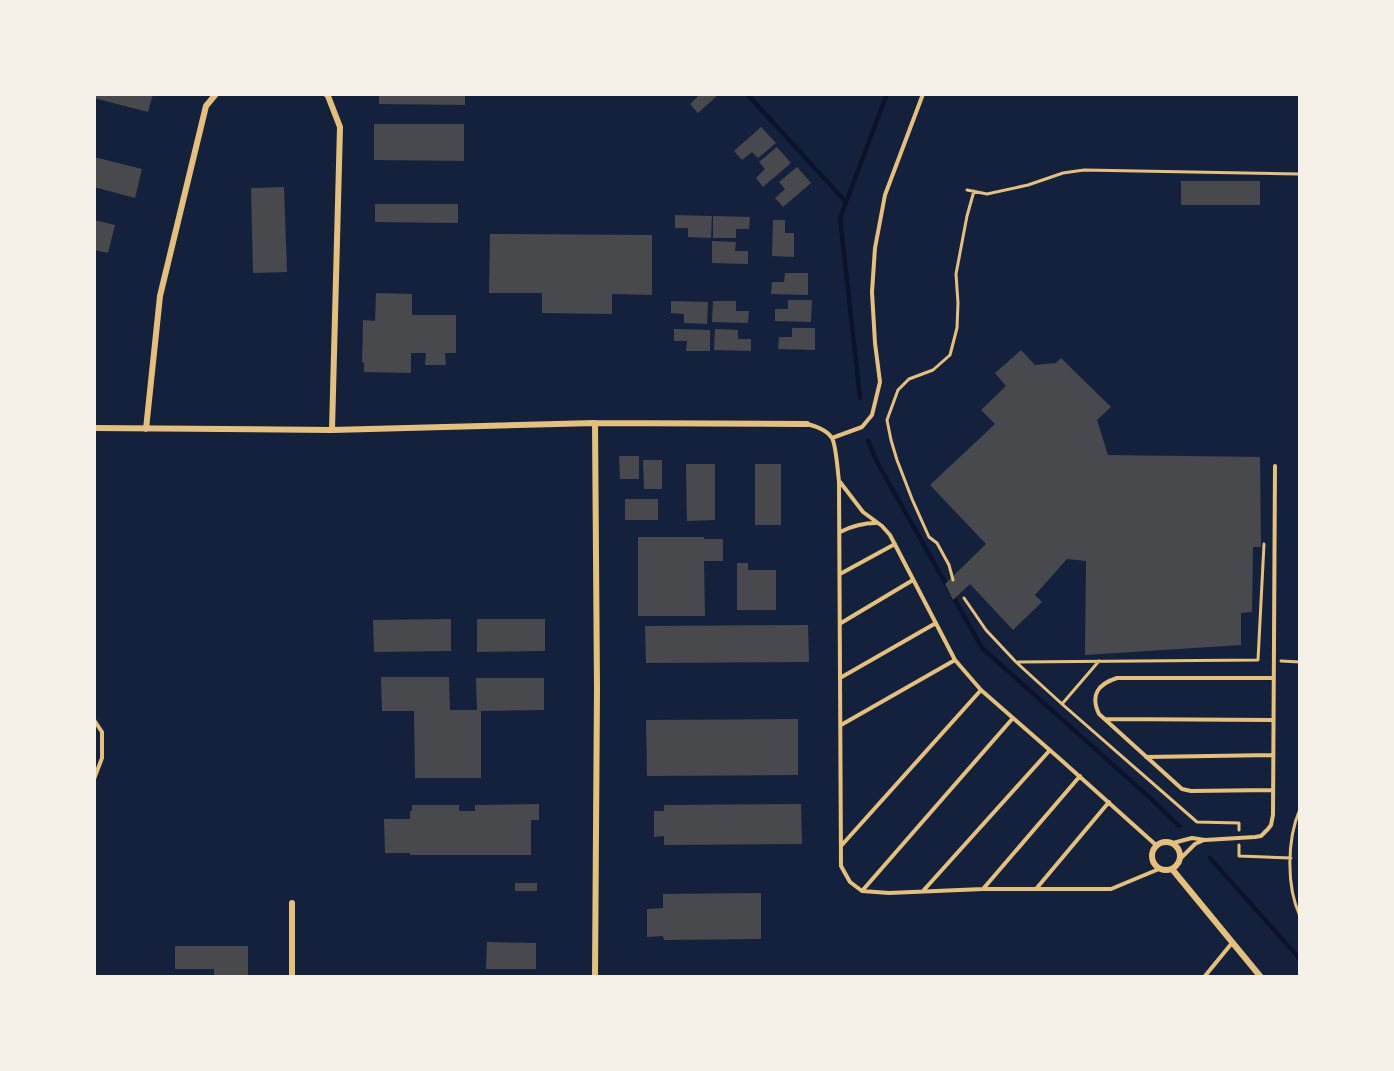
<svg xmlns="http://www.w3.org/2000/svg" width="1394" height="1071" viewBox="0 0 1394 1071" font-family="Karla,sans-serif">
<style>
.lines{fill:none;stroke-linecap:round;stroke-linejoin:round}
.stream{stroke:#0b132b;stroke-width:4.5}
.building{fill:#48494c}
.path{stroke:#e5c07b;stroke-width:3}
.service{stroke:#e5c07b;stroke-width:4}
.minor{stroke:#e5c07b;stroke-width:6}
</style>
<rect width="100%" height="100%" fill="#14213d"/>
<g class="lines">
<!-- stream -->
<path class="stream" d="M 747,94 L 846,202
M 860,398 L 840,218 L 887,94
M 868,441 L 877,462 L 982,648 L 1148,796 L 1179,826
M 1210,858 L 1300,959"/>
</g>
<!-- building -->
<path class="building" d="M 94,94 L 153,94 L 148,112 L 94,98 Z
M 379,94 L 465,94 L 465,105 L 379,104 Z
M 700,94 L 719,94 L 698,113 L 690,104 Z
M 374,124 L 464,124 L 464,161 L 374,160 Z
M 761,127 L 776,143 L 758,158 L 752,152 L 742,160 L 734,151 Z
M 777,147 L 791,163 L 763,187 L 756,178 L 765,169 L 759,162 Z
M 94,157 L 142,169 L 135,198 L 94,187 Z
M 797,167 L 811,183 L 783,207 L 775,198 L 785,189 L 779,182 Z
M 1181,181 L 1260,181 L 1260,205 L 1181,205 Z
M 284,187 L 287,272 L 253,273 L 251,188 Z
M 375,204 L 458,204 L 458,223 L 375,222 Z
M 675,215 L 712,216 L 711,238 L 688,237 L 688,228 L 675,228 Z
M 713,216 L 750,217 L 749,229 L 736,229 L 736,238 L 713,238 Z
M 94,220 L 115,225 L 108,253 L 94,250 Z
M 773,220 L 785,220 L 785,233 L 794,233 L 794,257 L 772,256 Z
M 490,234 L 652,235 L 652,295 L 612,294 L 612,314 L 542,313 L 542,293 L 489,293 Z
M 712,241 L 736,242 L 735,251 L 748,251 L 748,264 L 712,263 Z
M 785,273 L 808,273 L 808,295 L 771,294 L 772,282 L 784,282 Z
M 376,293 L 412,294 L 412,315 L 456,315 L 456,353 L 445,353 L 446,365 L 425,365 L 426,353 L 411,353 L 411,373 L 364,372 L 364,363 L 362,362 L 363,320 L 375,321 Z
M 788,300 L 812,300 L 811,322 L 775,321 L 775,309 L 788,309 Z
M 671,301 L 708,302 L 707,324 L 684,323 L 684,314 L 671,313 Z
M 713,301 L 736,301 L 736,311 L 749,311 L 748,323 L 712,322 Z
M 792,328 L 815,328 L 815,350 L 778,349 L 779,337 L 792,337 Z
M 674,329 L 710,330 L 710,351 L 686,351 L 687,341 L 674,341 Z
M 715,329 L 738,330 L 738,339 L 751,339 L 751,351 L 714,350 Z
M 1021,350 L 1035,365 L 1056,363 L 1061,358 L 1111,407 L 1097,420 L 1108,455 L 1260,457 L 1261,547 L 1253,547 L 1252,612 L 1241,613 L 1241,645 L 1085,655 L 1086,561 L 1067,559 L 1035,595 L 1042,602 L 1013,630 L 970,584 L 953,600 L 945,584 L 986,544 L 930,485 L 995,424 L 981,410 L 1006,386 L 995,373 Z
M 619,456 L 639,456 L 639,479 L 620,479 Z
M 643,460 L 662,460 L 662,489 L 644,489 Z
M 686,464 L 715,464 L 715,520 L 687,521 Z
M 755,464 L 781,464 L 781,525 L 755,525 Z
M 625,499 L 658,499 L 658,520 L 625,520 Z
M 638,537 L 704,537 L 704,539 L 723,539 L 723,561 L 704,561 L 705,616 L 638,616 Z
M 737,563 L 748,563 L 748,570 L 776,570 L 776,610 L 737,610 Z
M 451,619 L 451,651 L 374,652 L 373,620 Z
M 477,619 L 545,619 L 545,651 L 477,652 Z
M 808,625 L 809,662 L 646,663 L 645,626 Z
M 381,677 L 449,677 L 450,710 L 477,710 L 476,678 L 544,678 L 544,710 L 481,711 L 481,778 L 415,778 L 414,711 L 382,711 Z
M 798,719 L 798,775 L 647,776 L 646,720 Z
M 539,804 L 539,820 L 531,820 L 531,855 L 410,855 L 410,853 L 385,853 L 384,819 L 410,819 L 410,811 L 412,811 L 412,805 L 459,805 L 459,811 L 475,811 L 475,805 Z
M 801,804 L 802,844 L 664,845 L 664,836 L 654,837 L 654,811 L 664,811 L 664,805 Z
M 515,883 L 537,883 L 537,891 L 515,891 Z
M 761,893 L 761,939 L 664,940 L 663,936 L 647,937 L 647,909 L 663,908 L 663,894 Z
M 487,942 L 536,943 L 536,969 L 486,969 Z
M 175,946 L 248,946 L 248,976 L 214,976 L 214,969 L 175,969 Z"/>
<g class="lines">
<!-- path -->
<path class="path" d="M 967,190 L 987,194 L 1028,185 L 1063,173 L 1084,170 L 1300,174
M 953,580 L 949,565 L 937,543 L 929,537 L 912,499 L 897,460 L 891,440 L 887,420 L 898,390 L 909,379 L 933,370 L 950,355 L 957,328 L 958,303 L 956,274 L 967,216 L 974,191
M 964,598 L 986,630 L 1016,662 L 1062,704 L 1197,822 L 1239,823 L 1239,830
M 1281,661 L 1300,662
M 1018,662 L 1258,660 L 1264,544
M 1062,704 L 1099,661
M 1300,809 C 1287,839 1286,886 1300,916
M 1239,845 L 1239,856 L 1291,858"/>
<!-- service -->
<path class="service" d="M 807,424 C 815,426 827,430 832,438 C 836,445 838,473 839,482 L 841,866 L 850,882 L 862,891 L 889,893 L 983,889 L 1111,889 L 1159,869
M 832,438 L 862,427 L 872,415 L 880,382 L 875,343 L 872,292 L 875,248 L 885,195 L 923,94
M 840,482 L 863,512 L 882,526 L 890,535 L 955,660 L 981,690 L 1060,759 L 1156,845
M 840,532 C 852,526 863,523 876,523
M 840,574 L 895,544
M 841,623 L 913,580
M 840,678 L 936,623
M 1105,719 L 1273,720
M 94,720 L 102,732 L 102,758 L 94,779
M 841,725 L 955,660
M 1146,757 L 1273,755
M 1273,790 L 1191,791 L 1182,789 L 1099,714 C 1090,695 1098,684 1117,678 L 1274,678
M 1173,843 L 1192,838 L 1205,840 L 1255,837 L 1261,836 L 1268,829 L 1271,825 L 1273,815 L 1275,466
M 841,846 L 981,690
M 1180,859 L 1195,844 L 1204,840
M 983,889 L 1080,776
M 1036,889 L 1109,802
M 862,891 L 1013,718
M 923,891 L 1050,750
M 1205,976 L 1232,943"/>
<!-- minor -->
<path class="minor" d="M 326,94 L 328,96 L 340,127 L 332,430
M 94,428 L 332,430 L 595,423 L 807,424
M 146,429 L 160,296 L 206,106 L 216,94
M1152 856a14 14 0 1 1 28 0a14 14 0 1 1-28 0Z
M 1172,869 L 1260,976
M 292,976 L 292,903
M 595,976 L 597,689 L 595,423"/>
</g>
<!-- border -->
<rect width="1394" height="1071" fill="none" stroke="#f6f1e7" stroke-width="192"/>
</svg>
